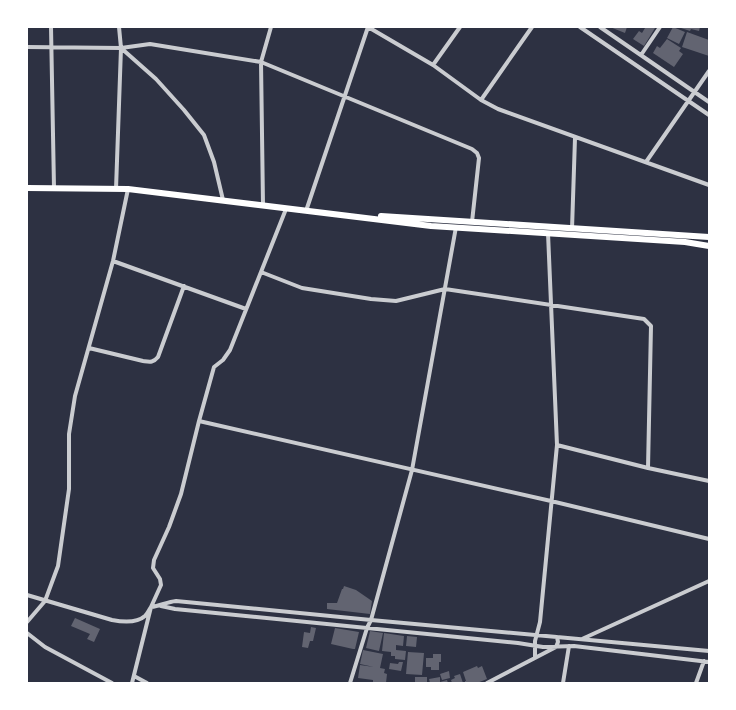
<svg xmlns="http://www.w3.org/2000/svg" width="736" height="710" viewBox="0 0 736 710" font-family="'Exo 2',sans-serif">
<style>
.building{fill:#626471}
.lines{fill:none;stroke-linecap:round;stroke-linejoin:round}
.minor{stroke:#caccd0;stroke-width:4}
.primary{stroke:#fff;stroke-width:6}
</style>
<rect width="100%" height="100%" fill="#2d3142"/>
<!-- building -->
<path class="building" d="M 610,27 L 627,27 L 625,33 Z
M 643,27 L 655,28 L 644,46 L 633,39 L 639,31 L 642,33 L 645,28 Z
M 673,27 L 685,32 L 679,44 L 667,38 Z
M 678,27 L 700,27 L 699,31 L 691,29 L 690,31 Z
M 687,32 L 709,40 L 709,56 L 682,47 Z
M 667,39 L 681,48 L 679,51 L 683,54 L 674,67 L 653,53 L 657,46 L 660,48 Z
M 344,586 L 356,590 L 372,601 L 370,614 L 327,609 L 327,603 L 337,603 L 342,589 L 343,589 Z
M 75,618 L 100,629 L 94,642 L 87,639 L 90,634 L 71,626 Z
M 311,627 L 316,628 L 313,641 L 310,641 L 308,648 L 302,647 L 304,632 L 310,633 Z
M 335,628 L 359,632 L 355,649 L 353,649 L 331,644 Z
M 370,631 L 383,633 L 379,651 L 366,648 Z
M 384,633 L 404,636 L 403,646 L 396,645 L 396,650 L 406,651 L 405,660 L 395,659 L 395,656 L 391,656 L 391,652 L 382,651 Z
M 407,636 L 417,637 L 416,647 L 406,646 Z
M 363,650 L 383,654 L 380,668 L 385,669 L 384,673 L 387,674 L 386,683 L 373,683 L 373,680 L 358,678 L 360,665 L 374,667 L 360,664 Z
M 408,652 L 424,653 L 422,675 L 406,674 Z
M 433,654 L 441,654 L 441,662 L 439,662 L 439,670 L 431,670 L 431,667 L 426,667 L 426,658 L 433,658 Z
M 399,662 L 403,662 L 401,671 L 389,669 L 390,663 L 398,664 Z
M 477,666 L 478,668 L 482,666 L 487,679 L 477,683 L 465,683 L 465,681 L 466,681 L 463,672 Z
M 449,671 L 450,678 L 442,680 L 440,674 Z
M 460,674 L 463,683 L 452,683 L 451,680 L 455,678 L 454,676 Z
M 415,677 L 427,677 L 427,683 L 415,683 Z
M 440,677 L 440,682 L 447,680 L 448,683 L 430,683 L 429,679 Z"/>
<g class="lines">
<!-- minor -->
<path class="minor" d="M 51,27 L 54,188
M 368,27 L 433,65 L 481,100 L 498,109 L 709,185
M 580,27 L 709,115
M 600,27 L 709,102
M 27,47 L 121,48 L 150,44 L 261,62 L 472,149 L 477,153 L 479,158 L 472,222
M 121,48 L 156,79 L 184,110 L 204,135 L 214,162 L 223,200
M 641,55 L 660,27
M 433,65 L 460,27
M 481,100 L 532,27
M 646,162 L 709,71
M 116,189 L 121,48 L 119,27
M 263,205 L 261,62 L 271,27
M 306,211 L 368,27
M 572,229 L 575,138
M 113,261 L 246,309
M 261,272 L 302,288 L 371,299 L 396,301 L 445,289 L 644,319 L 651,326 L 648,468
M 89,348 L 143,361 C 150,362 153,363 158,357 L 184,286
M 199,421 L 551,501 L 709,539
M 557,445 L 648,468 L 709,481
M 27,595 L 112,620 C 122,622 137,623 145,616 C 147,614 149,610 151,607 C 160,606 167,602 176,601 L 371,620 L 709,651
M 161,606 L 175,609 L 518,643 L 543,647 L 574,646 L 709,662
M 27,622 L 45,601 L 58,566 L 69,489 L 69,434 L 75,396 L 113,261 L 128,189
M 27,633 L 45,647 L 112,683
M 582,639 L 709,581
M 535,658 L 535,641 L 540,622 L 557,445 L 548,233
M 134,676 L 147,683
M 132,683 L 151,607 L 161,585 L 160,579 L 153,568 L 154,560 L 169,527 L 181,494 L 199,421 L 214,367 L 223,360 L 230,350 L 286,209
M 350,683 L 367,628 L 371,620 L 412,470 L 456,227
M 487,683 L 556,647 L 558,642 L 557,637
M 563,683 L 569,646
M 696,683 L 704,661"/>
<!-- primary -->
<path class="primary" d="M 27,188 L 128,189 L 431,226 L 685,242 L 709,246
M 381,216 L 709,237"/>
</g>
<!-- border -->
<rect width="736" height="710" fill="none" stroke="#ffffff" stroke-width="56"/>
</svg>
